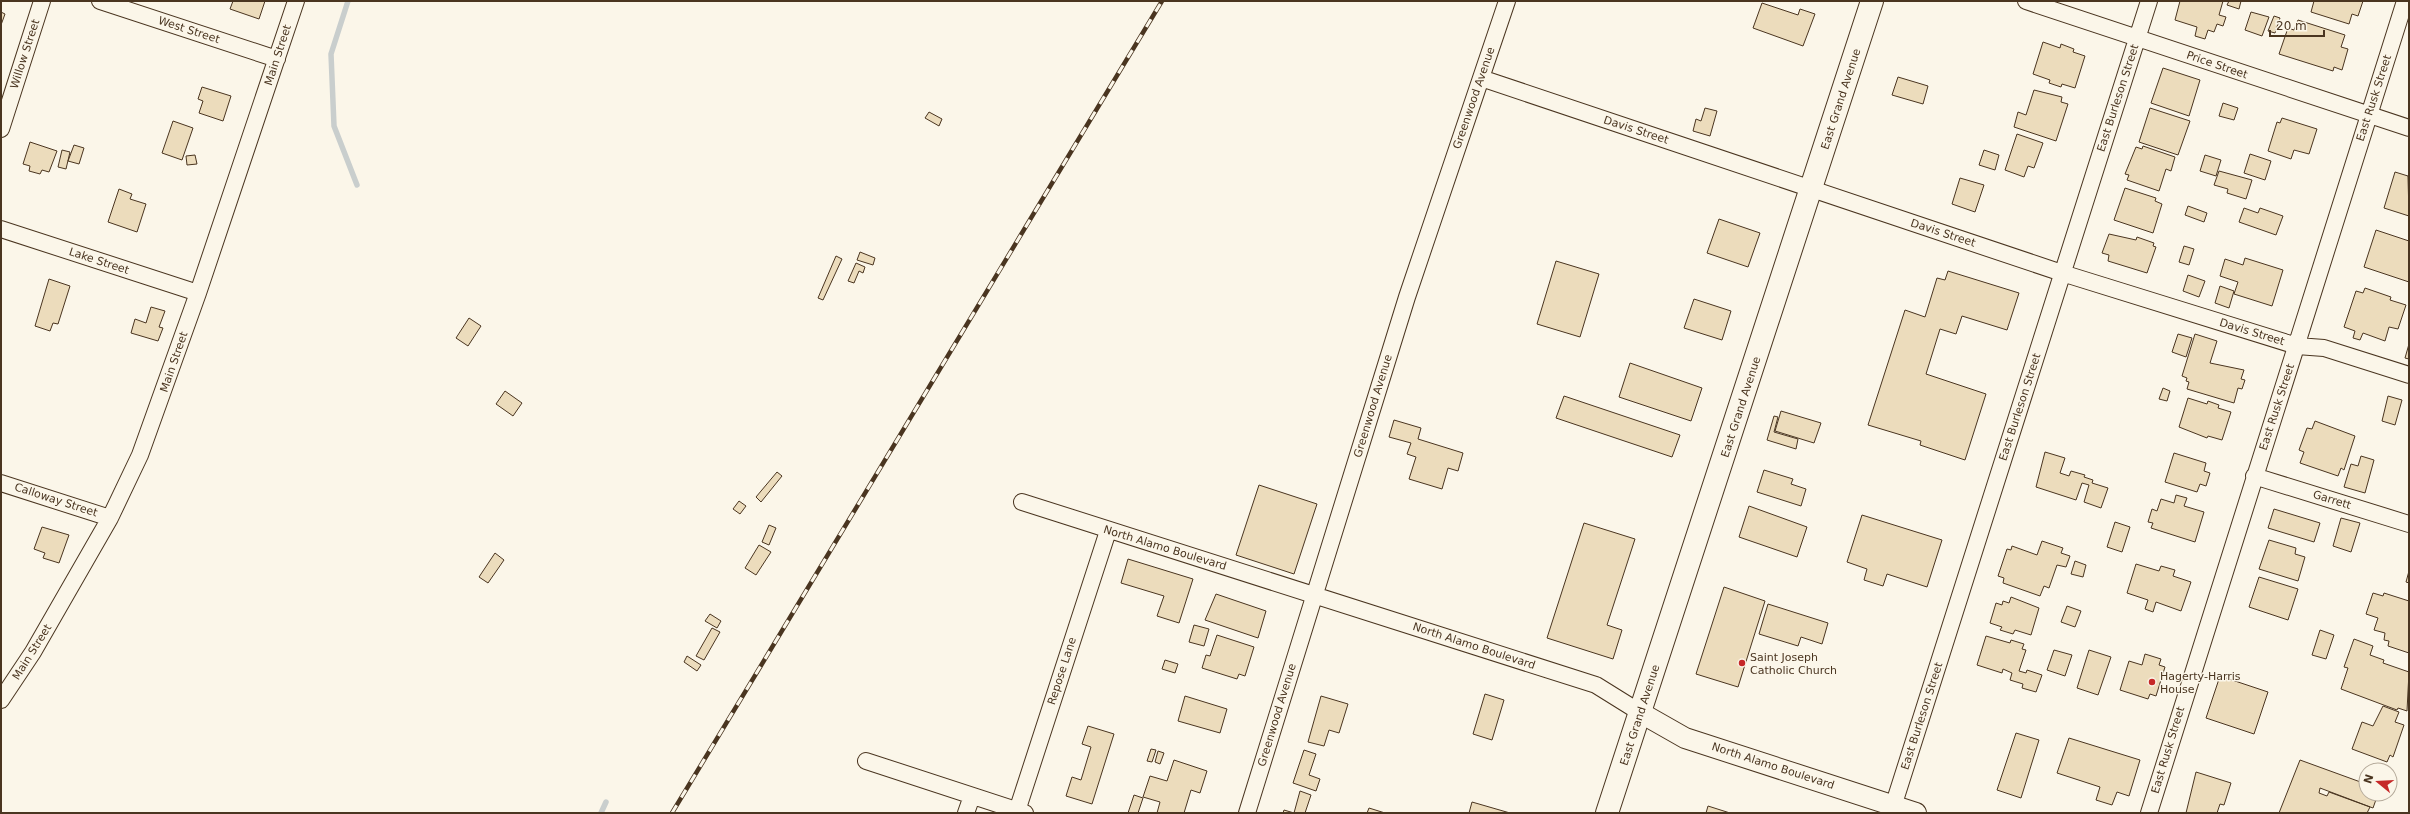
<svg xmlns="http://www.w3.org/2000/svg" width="2410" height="814" viewBox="0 0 2410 814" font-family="'DejaVu Sans',sans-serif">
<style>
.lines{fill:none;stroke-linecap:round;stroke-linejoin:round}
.stream{stroke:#c9cecd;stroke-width:5.5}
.building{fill:#ecdcbc;stroke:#4a3520}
.minor-casing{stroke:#4a3520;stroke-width:18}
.tertiary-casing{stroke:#4a3520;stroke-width:22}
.trunk-casing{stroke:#4a3520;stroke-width:24}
.minor{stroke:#fbf6e9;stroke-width:16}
.tertiary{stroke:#fbf6e9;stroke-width:20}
.trunk{stroke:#fbf6e9;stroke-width:22}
.rail-casing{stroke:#4a3520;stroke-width:4.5}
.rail{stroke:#fbf6e9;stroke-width:3;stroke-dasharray:9;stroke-linecap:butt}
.poi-dot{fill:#c62828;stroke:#fbf6e9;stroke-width:1.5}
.labels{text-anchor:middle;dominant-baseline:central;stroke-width:3;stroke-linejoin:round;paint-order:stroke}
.street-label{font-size:11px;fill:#4a3520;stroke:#fbf6e9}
.poi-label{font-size:11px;fill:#4a3520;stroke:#fbf6e9;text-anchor:start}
</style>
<rect width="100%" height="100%" fill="#fbf6e9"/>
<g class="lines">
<!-- stream -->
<path class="stream" d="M 348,1 L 331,54 L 334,126 L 357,185
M 601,813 L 606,802"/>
</g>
<!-- building -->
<path class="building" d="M 233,1 L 265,1 L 259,19 L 230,9 Z
M 2180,1 L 2223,1 L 2219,15 L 2226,17 L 2223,26 L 2217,24 L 2214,32 L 2208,30 L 2205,39 L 2195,36 L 2197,27 L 2175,20 Z
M 2229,1 L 2241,1 L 2239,9 L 2227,5 Z
M 2314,1 L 2363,1 L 2358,16 L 2352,14 L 2349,24 L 2311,12 Z
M 1762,3 L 1798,15 L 1800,9 L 1815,14 L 1803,46 L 1753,28 Z
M 1,12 L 5,14 L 1,25 Z
M 2251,12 L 2269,17 L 2262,36 L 2245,30 Z
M 2274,16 L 2280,18 L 2275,33 L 2268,31 Z
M 2298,20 L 2345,35 L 2341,47 L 2348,49 L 2342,70 L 2334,67 L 2333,71 L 2279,54 L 2288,28 L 2294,30 Z
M 2043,42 L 2060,48 L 2061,44 L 2074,49 L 2073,52 L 2085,56 L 2075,88 L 2062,84 L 2061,87 L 2049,83 L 2050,80 L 2033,74 Z
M 2163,68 L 2200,80 L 2189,116 L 2151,103 Z
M 1898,77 L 1928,86 L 1923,104 L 1892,95 Z
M 202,87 L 231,96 L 223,121 L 199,113 L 203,101 L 198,99 Z
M 2034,90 L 2062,97 L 2061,102 L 2068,104 L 2056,141 L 2014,127 L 2018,112 L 2026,115 Z
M 2223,103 L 2238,108 L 2234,120 L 2219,116 Z
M 1705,108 L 1717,111 L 1710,136 L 1693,131 L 1696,119 L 1701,121 Z
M 2150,108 L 2190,121 L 2178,155 L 2139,142 Z
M 929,112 L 942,119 L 939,126 L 925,118 Z
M 2282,118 L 2317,129 L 2309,154 L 2294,150 L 2291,159 L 2268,151 L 2277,122 L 2280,123 Z
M 173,121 L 193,128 L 182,160 L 162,153 Z
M 2017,134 L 2043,143 L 2034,168 L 2028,166 L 2024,177 L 2005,170 Z
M 30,142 L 57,151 L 49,172 L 42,170 L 40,174 L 29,171 L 30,166 L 23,164 Z
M 74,145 L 84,148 L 79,164 L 68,161 Z
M 2143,146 L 2175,157 L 2171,171 L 2166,169 L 2159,191 L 2127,180 L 2129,175 L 2125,174 L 2136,147 L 2142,149 Z
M 62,150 L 70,152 L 66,169 L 58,167 Z
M 1984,150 L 1999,155 L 1995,170 L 1979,165 Z
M 2250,154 L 2271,161 L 2265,180 L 2244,173 Z
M 195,155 L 197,164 L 187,165 L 186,156 Z
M 2205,155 L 2221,160 L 2216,176 L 2200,171 Z
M 2219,171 L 2252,180 L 2246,199 L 2227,193 L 2228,189 L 2214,185 Z
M 2395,172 L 2408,176 L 2409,216 L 2384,208 Z
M 1960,178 L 1984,185 L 1975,212 L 1952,204 Z
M 2125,188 L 2156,198 L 2155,201 L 2162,204 L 2153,233 L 2114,220 Z
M 119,189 L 132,194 L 130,199 L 146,204 L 137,232 L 108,222 Z
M 2188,206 L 2207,213 L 2204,222 L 2185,215 Z
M 2244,208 L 2258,213 L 2260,208 L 2283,216 L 2276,235 L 2239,222 Z
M 1719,219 L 1760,233 L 1748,267 L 1707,253 Z
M 2376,230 L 2409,241 L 2409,282 L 2364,267 Z
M 2109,234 L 2136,240 L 2137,237 L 2154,243 L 2153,246 L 2156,247 L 2147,273 L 2108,261 L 2109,255 L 2102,253 Z
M 2184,246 L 2194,249 L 2189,265 L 2179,262 Z
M 860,252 L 875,258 L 873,265 L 857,260 Z
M 836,256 L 842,259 L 823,300 L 818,298 Z
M 2245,258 L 2283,270 L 2272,306 L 2234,294 L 2238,282 L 2220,276 L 2225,259 L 2243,265 Z
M 1556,261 L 1599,274 L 1580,337 L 1537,324 Z
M 856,263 L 865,267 L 863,273 L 859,271 L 854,283 L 848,281 Z
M 1948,271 L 2019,293 L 2007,330 L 1962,316 L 1956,334 L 1940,329 L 1926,374 L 1986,394 L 1965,460 L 1920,445 L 1921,441 L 1868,425 L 1905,310 L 1925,317 L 1937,278 L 1945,280 Z
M 2188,275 L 2205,281 L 2199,297 L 2183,291 Z
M 49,279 L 70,286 L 58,324 L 53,323 L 50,331 L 35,326 Z
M 2220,286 L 2234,291 L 2229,308 L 2215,303 Z
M 2365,288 L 2391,297 L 2390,300 L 2406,305 L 2398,329 L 2389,327 L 2385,341 L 2363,333 L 2360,340 L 2353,338 L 2355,331 L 2344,327 L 2356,291 L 2363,293 Z
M 1694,299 L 1731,311 L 1722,340 L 1684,328 Z
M 151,307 L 165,311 L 159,327 L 163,328 L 158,341 L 131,333 L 135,319 L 146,323 Z
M 469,318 L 481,326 L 468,346 L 456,338 Z
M 2178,334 L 2192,338 L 2186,357 L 2172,352 Z
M 2195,334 L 2217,341 L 2210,363 L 2244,370 L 2241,379 L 2245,380 L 2242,389 L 2238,388 L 2234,403 L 2187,389 L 2189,382 L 2186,381 L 2187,378 L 2182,376 Z
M 2409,344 L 2409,359 L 2405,358 Z
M 1630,363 L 1702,388 L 1691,421 L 1619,397 Z
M 2163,388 L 2170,391 L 2167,401 L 2159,399 Z
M 505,391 L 522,403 L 513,416 L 496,404 Z
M 1564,396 L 1680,435 L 1672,457 L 1556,418 Z
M 2388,396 L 2402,400 L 2395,425 L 2382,421 Z
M 2188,398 L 2207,404 L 2208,401 L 2219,405 L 2218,408 L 2231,412 L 2222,440 L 2208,436 L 2207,438 L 2179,427 Z
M 1781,411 L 1821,423 L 1814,443 L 1775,431 Z
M 1774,416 L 1778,417 L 1774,432 L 1798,439 L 1796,449 L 1767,440 Z
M 1394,420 L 1421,428 L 1418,439 L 1463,453 L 1458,471 L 1448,468 L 1442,489 L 1409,479 L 1416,457 L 1407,454 L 1411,443 L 1389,437 Z
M 2315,421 L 2355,436 L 2344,470 L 2341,468 L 2338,476 L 2300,463 L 2304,452 L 2299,450 L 2307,428 L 2312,429 Z
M 2045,452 L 2065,458 L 2060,473 L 2069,476 L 2071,471 L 2085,475 L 2084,477 L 2093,480 L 2092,483 L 2108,488 L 2101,508 L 2084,502 L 2089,485 L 2082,483 L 2076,500 L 2036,487 Z
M 2174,453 L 2206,463 L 2204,471 L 2210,473 L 2206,486 L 2200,484 L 2197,492 L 2165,482 Z
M 2361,456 L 2374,460 L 2365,493 L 2344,487 L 2351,464 L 2358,466 Z
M 1764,470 L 1793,479 L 1791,484 L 1806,489 L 1801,506 L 1757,492 Z
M 777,472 L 782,476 L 761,502 L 756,497 Z
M 1259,485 L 1317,504 L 1294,574 L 1236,555 Z
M 2176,495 L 2187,498 L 2184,506 L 2204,512 L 2195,542 L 2151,528 L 2153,523 L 2148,522 L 2152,509 L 2157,511 L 2161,499 L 2174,503 Z
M 739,501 L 746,506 L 740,514 L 733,509 Z
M 1749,506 L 1807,527 L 1797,557 L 1739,537 Z
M 2274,509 L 2320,523 L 2314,542 L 2268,528 Z
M 1862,515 L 1942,540 L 1927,587 L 1887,574 L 1883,586 L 1864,580 L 1867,569 L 1847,562 Z
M 2341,518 L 2360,523 L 2351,552 L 2333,546 Z
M 2115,522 L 2130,527 L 2122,552 L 2107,547 Z
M 1584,523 L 1635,539 L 1607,625 L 1622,630 L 1613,659 L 1547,638 Z
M 769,525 L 776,528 L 769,545 L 762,542 Z
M 42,527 L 69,535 L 59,563 L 43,558 L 45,553 L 34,549 Z
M 2269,540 L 2296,548 L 2295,554 L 2305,557 L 2298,581 L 2259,569 Z
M 2042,541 L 2063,548 L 2061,553 L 2070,556 L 2066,567 L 2057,565 L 2049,588 L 2044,586 L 2040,596 L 2003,583 L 2004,578 L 1998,576 L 2007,549 L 2011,550 L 2012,546 L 2037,555 Z
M 759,545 L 771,552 L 756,575 L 745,568 Z
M 495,553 L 504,560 L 488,583 L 479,577 Z
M 1128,559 L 1193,579 L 1179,623 L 1157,616 L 1164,596 L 1121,583 Z
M 2075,561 L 2086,565 L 2083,577 L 2071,574 Z
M 2136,564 L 2159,571 L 2161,566 L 2175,570 L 2173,576 L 2191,582 L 2181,611 L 2156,602 L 2153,612 L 2145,609 L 2148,600 L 2127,593 Z
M 2409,571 L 2409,583 L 2406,582 Z
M 2259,577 L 2298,589 L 2288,620 L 2249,607 Z
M 1724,587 L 1765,601 L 1738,687 L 1696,674 Z
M 2373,593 L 2383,596 L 2384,593 L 2409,601 L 2409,653 L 2388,646 L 2389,641 L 2384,640 L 2385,633 L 2374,630 L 2378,618 L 2366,614 Z
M 1216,594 L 1266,611 L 1258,638 L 1205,620 Z
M 2011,597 L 2039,608 L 2031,635 L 2015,630 L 2013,634 L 2000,630 L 2002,627 L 1990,623 L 1996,603 L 2002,605 L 2003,601 L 2009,603 Z
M 1768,604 L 1828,623 L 1822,644 L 1801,637 L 1798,646 L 1759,634 Z
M 2067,606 L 2081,611 L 2075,627 L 2061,622 Z
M 710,614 L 721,621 L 717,628 L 705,621 Z
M 1194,625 L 1209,629 L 1204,646 L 1189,642 Z
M 712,628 L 720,632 L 704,660 L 696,656 Z
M 2320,630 L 2334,635 L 2326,659 L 2312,655 Z
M 1217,635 L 1254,647 L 1245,676 L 1239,674 L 1237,679 L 1202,668 L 1206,655 L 1210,656 Z
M 1986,636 L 2010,643 L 2011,640 L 2024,644 L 2022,649 L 2026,650 L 2019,671 L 2026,673 L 2027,670 L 2042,675 L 2036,692 L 2022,688 L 2023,684 L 2010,680 L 2012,673 L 2003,669 L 2002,673 L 1977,665 Z
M 2354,639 L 2373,646 L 2370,655 L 2384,660 L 2383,663 L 2409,672 L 2407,711 L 2398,708 L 2397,710 L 2341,689 L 2348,668 L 2344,667 Z
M 2054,650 L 2072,655 L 2065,676 L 2047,670 Z
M 2089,650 L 2111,657 L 2098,695 L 2077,688 Z
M 2145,654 L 2161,659 L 2159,665 L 2165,667 L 2156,696 L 2150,694 L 2148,699 L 2120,690 L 2129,661 L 2142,665 Z
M 687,656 L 701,665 L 697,671 L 684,662 Z
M 1165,660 L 1178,664 L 1175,673 L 1162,669 Z
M 2220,676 L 2268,692 L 2254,734 L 2206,718 Z
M 1485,694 L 1504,700 L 1492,740 L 1473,734 Z
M 1185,696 L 1227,709 L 1220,733 L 1178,721 Z
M 1321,696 L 1348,704 L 1339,733 L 1329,730 L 1324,746 L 1308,742 Z
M 2383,706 L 2399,712 L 2395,722 L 2404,725 L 2393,757 L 2390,755 L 2387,762 L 2352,749 L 2362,722 L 2373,726 Z
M 1088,726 L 1114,734 L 1092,804 L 1066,796 L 1072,777 L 1081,780 L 1091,747 L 1082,744 Z
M 2016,733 L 2039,740 L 2021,798 L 1997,790 Z
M 2069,738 L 2140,760 L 2129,796 L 2117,792 L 2112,805 L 2096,800 L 2100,787 L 2057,773 Z
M 1151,749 L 1156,750 L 1152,762 L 1147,761 Z
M 1304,750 L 1316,754 L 1309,775 L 1320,779 L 1316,791 L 1293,783 Z
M 1158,751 L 1164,753 L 1160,764 L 1155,762 Z
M 1174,760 L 1207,771 L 1200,793 L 1191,790 L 1184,813 L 1157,813 L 1160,802 L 1143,797 L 1150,776 L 1167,781 Z
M 2300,760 L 2366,784 L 2366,794 L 2378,794 L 2373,808 L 2320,788 L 2319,793 L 2327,796 L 2329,792 L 2370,807 L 2367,813 L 2279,813 Z
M 2196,772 L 2231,783 L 2224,805 L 2220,804 L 2217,813 L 2186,813 Z
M 1300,791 L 1311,795 L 1305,813 L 1283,813 L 1284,810 L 1294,813 Z
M 1134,795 L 1143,798 L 1138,813 L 1128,813 Z
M 1472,802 L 1510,813 L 1469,813 Z
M 1708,806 L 1730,813 L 1706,813 Z
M 1369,808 L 1385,813 L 1367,813 Z"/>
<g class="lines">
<defs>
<path id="minor" d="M 100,1 L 277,59
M 2026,1 L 2409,128
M 1481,78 L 2062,273 L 2297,346 L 2324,348 L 2409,375
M 1,129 L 42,1
M 1,229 L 198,293
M 2254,476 L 2409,524
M 1,483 L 110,518
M 1022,502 L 1596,685 L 1641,713
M 1,700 L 33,652 L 110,518 L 140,455 L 198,293 L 296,1
M 866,761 L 1025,813
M 1017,811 L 1108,531
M 966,813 L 972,796
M 1247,813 L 1407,297 L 1507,1
M 1891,813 L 2149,1
M 2149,813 L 2405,1"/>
<path id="tertiary" d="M 1641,713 L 1685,738 L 1916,813"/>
<path id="trunk" d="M 1607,813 L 1872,1"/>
</defs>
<!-- minor casing -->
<use href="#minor" class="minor-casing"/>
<!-- tertiary casing -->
<use href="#tertiary" class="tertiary-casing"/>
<!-- trunk casing -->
<use href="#trunk" class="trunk-casing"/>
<!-- minor -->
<use href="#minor" class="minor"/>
<!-- tertiary -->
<use href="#tertiary" class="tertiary"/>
<!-- trunk -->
<use href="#trunk" class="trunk"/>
<defs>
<path id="rail" d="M 672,813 L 1162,1"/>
</defs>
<!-- rail casing -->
<use href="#rail" class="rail-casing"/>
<!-- rail -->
<use href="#rail" class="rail"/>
</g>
<!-- markers -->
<g class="poi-dot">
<circle cx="1742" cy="663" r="4"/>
<circle cx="2152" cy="682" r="4"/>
</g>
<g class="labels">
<!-- street labels -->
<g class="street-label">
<text transform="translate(189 30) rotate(18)">West Street</text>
<text transform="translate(25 54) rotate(-72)">Willow Street</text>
<text transform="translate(278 55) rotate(-72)">Main Street</text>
<text transform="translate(2217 65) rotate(19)">Price Street</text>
<text transform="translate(1474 98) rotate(-71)">Greenwood Avenue</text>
<text transform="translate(2118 98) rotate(-72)">East Burleson Street</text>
<text transform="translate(2374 98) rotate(-72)">East Rusk Street</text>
<text transform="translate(1841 99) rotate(-72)">East Grand Avenue</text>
<text transform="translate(1636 130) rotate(18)">Davis Street</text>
<text transform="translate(1943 233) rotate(18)">Davis Street</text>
<text transform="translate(99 261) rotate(18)">Lake Street</text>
<text transform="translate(2252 332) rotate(17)">Davis Street</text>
<text transform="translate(174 362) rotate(-71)">Main Street</text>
<text transform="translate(1373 406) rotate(-73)">Greenwood Avenue</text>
<text transform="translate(1741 407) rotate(-72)">East Grand Avenue</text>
<text transform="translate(2020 407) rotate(-72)">East Burleson Street</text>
<text transform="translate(2277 407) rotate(-72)">East Rusk Street</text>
<text transform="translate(56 500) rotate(18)">Calloway Street</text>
<text transform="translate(2332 500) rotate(17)">Garrett</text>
<text transform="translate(1165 548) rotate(17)">North Alamo Boulevard</text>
<text transform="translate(1474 646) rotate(18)">North Alamo Boulevard</text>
<text transform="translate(32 652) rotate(-58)">Main Street</text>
<text transform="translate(1062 671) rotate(-72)">Repose Lane</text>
<text transform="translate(1277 715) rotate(-73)">Greenwood Avenue</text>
<text transform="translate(1640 715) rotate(-72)">East Grand Avenue</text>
<text transform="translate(1922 716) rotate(-72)">East Burleson Street</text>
<text transform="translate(2168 750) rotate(-73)">East Rusk Street</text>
<text transform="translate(1773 766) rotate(18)">North Alamo Boulevard</text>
</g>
<!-- poi labels -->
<g class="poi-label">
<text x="1750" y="657">Saint Joseph<tspan x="1750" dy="13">Catholic Church</tspan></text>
<text x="2160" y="676">Hagerty-Harris<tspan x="2160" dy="13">House</tspan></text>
</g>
</g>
<!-- border -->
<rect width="2410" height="814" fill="none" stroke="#4a3520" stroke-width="4"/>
<!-- north arrow -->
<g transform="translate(2378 782) rotate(288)"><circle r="19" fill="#fbf6e9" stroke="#b4a999"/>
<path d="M0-3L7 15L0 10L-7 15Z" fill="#c62828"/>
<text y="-6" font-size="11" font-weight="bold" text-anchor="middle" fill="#4a3520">N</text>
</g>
<!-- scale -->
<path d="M2270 30v6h54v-6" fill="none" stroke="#4a3520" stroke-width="2"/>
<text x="2276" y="30" font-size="12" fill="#4a3520" stroke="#fbf6e9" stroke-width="3" paint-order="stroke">20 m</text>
</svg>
